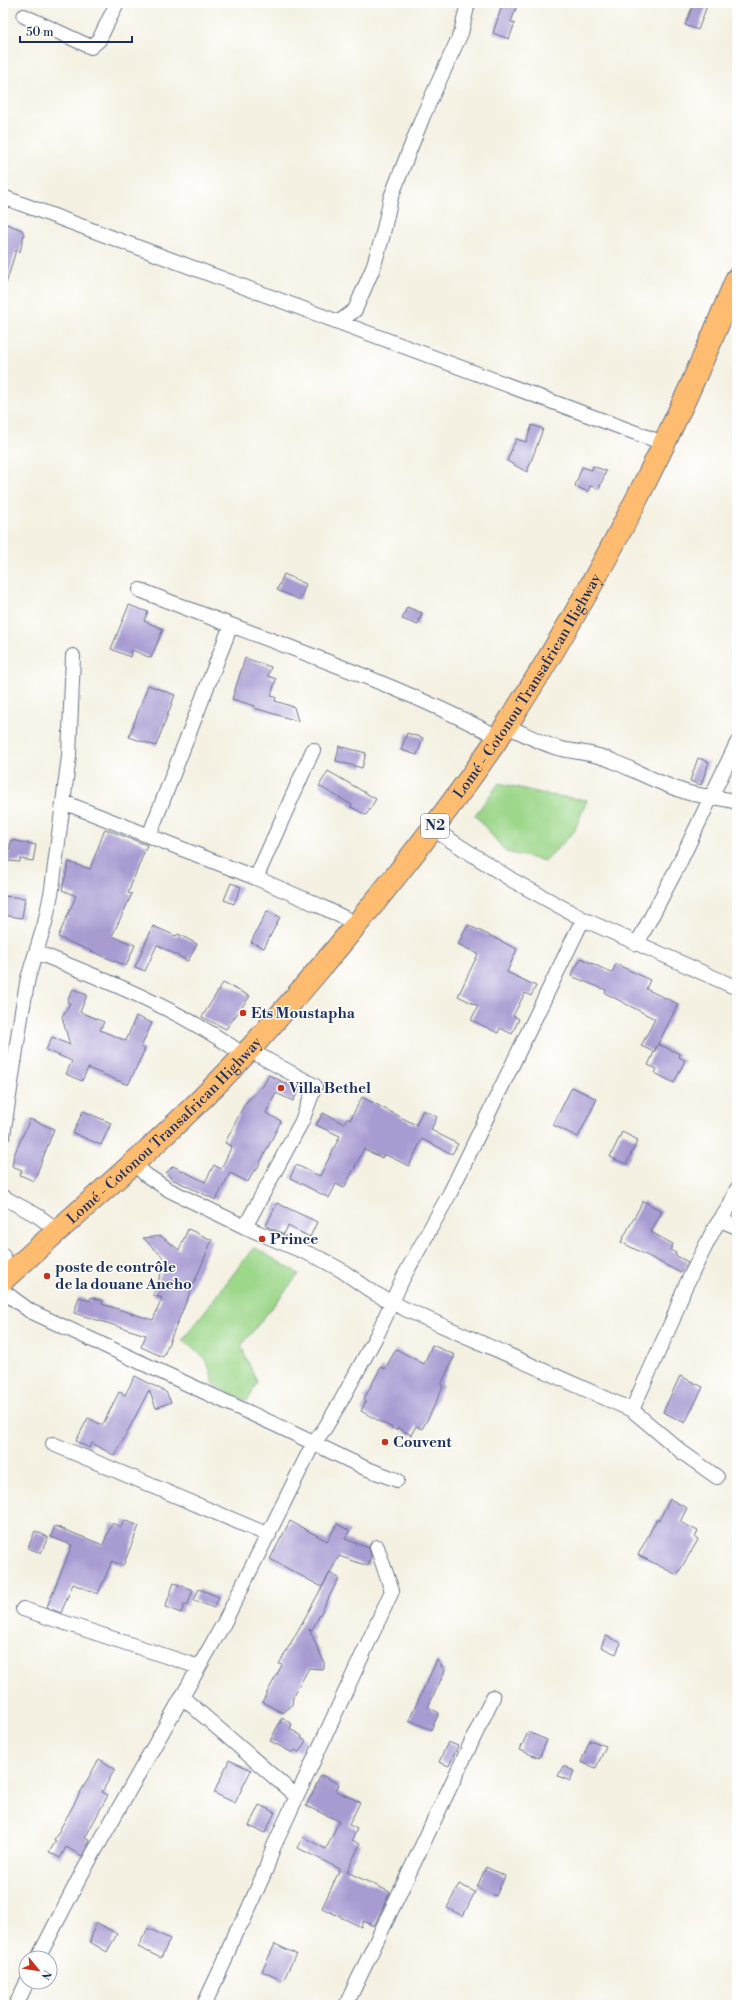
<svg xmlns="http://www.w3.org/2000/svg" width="740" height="2008" viewBox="0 0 740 2008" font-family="'Libre Bodoni',serif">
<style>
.green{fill:#9dd78a;stroke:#5c8374}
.building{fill:#a89bd2}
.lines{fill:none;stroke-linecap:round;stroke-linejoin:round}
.minor-casing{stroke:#67738c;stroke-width:16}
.trunk-casing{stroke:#67738c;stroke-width:24}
.minor{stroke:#fff;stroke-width:14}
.trunk{stroke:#febc71;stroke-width:22}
.poi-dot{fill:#c8321e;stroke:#fff;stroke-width:1.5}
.labels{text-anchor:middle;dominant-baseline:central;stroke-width:3;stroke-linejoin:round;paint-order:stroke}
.shield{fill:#fff;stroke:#5f6d8e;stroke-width:1}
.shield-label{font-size:14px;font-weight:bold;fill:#1b2f5e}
.street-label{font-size:15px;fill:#1b2f5e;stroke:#fff}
.poi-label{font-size:15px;font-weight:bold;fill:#1b2f5e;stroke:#fff;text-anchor:start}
</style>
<rect width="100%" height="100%" fill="#fff"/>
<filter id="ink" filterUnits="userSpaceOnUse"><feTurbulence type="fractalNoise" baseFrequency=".025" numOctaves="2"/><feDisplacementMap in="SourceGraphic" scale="8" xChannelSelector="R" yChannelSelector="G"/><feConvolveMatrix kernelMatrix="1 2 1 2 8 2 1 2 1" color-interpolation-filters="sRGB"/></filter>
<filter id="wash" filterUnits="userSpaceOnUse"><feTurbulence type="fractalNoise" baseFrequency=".012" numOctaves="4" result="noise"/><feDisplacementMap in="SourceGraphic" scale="16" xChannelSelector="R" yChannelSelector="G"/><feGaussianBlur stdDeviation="0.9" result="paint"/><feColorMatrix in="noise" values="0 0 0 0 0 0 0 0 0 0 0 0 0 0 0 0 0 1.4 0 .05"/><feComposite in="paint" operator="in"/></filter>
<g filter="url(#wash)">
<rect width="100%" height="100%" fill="#f4f1e2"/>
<!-- green -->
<path class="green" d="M 499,783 L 549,795 L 587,800 L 574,832 L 545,861 L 506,852 L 475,815 Z
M 254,1247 L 299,1274 L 241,1346 L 257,1382 L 247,1401 L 214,1385 C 209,1361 203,1354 182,1341 Z"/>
<g id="blocks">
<!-- building -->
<path class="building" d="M 503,3 L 518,3 L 511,22 L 515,23 L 509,39 L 493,33 Z
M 694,3 L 708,3 L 698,30 L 685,25 Z
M 7,224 L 22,230 L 24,234 L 20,252 L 16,250 L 6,284 L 3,284 L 3,234 Z
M 532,425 L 543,429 L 527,472 L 507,461 L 516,439 L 526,442 Z
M 593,466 L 606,471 L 599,489 L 590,486 L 588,492 L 575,486 L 582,467 L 592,470 Z
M 284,574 L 306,584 L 300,600 L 277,590 Z
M 129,605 L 148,612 L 144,621 L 163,629 L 151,658 L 132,650 L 130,657 L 111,649 Z
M 407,607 L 422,613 L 418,625 L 402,619 Z
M 245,658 L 271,667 L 268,676 L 276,679 L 271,696 L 276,697 L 275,701 L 294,707 L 298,721 L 254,708 L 255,706 L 232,699 Z
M 148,685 L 175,695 L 156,746 L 129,737 Z
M 407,733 L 423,738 L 417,755 L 401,750 Z
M 339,746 L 366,753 L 362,768 L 336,761 Z
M 698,758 L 709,762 L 701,785 L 690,781 Z
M 328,771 L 376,799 L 366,815 L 351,807 L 352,805 L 319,786 Z
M 105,829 L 147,845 L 128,893 L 132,894 L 112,936 L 135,945 L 126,966 L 58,937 L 76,896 L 62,890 L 69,862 L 90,869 Z
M 11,840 L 36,845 L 33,861 L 20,859 L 20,862 L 8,861 Z
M 231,883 L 241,887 L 234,904 L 224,900 Z
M 3,896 L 25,898 L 22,918 L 3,915 Z
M 267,911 L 280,917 L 264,948 L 251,942 Z
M 468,925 L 517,949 L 507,972 L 536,986 L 531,996 L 525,993 L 513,1016 L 519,1019 L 512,1034 L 500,1028 L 498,1033 L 471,1020 L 478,1006 L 458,996 L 478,954 L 458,944 Z
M 153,926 L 176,936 L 178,934 L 197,944 L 188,961 L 157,945 L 145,971 L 135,967 Z
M 581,958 L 612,973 L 616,964 L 650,980 L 646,989 L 678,1004 L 654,1052 L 641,1046 L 655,1019 L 605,993 L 606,990 L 571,976 Z
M 223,983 L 250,996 L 226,1029 L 202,1017 Z
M 73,989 L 87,995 L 80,1012 L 104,1022 L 100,1030 L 126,1041 L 136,1016 L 152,1023 L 141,1047 L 145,1049 L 128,1085 L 88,1068 L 82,1081 L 66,1074 L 72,1061 L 46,1050 L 52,1037 L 70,1045 L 62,1017 L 70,1003 L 67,1002 Z
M 658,1044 L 680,1054 L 679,1057 L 685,1060 L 674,1083 L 655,1073 L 657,1069 L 648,1065 Z
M 269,1075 L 299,1090 L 293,1101 L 276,1093 L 266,1113 L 281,1121 L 256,1171 L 254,1170 L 248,1182 L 230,1173 L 216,1200 L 172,1179 L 166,1173 L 173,1166 L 205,1182 L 214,1165 L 221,1169 L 232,1146 L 225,1143 L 245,1103 L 263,1086 Z
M 572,1087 L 597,1099 L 578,1137 L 553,1125 Z
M 362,1097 L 416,1125 L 423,1110 L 437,1117 L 431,1130 L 458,1144 L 452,1154 L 422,1139 L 409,1166 L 384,1154 L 382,1158 L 364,1149 L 344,1188 L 336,1184 L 329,1198 L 290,1178 L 296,1165 L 320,1176 L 340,1136 L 316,1125 L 323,1113 L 344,1124 L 347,1118 L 350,1120 Z
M 83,1111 L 111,1123 L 101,1145 L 73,1133 Z
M 30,1119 L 54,1129 L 34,1181 L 20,1175 L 22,1170 L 12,1166 L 14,1155 Z
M 622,1132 L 638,1140 L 626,1164 L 610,1157 Z
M 643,1201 L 662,1211 L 651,1232 L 673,1244 L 670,1250 L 676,1253 L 675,1255 L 688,1262 L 681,1273 L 621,1242 Z
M 277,1203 L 317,1222 L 310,1237 L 288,1226 L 284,1234 L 266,1226 Z
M 188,1229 L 212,1240 L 163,1357 L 141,1347 L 146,1335 L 74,1313 L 79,1297 L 90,1301 L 91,1297 L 103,1301 L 102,1304 L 153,1320 L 162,1298 L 153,1295 L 166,1260 L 143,1238 L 161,1236 L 179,1250 Z
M 432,1345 L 455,1355 L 441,1385 L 443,1386 L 430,1415 L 422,1429 L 416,1426 L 411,1435 L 398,1428 L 396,1430 L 361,1411 L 366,1401 L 364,1399 L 381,1367 L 385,1369 L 396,1349 L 424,1364 Z
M 135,1376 L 166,1392 L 171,1402 L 156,1408 L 149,1390 L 115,1456 L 92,1443 L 89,1448 L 76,1441 L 88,1418 L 102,1425 L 104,1422 L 119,1392 L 125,1395 Z
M 680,1376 L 703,1387 L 685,1423 L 663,1412 Z
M 670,1499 L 687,1508 L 680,1522 L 698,1531 L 695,1538 L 698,1540 L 677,1575 L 638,1555 L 657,1519 L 659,1520 Z
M 124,1520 L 139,1526 L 123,1566 L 112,1561 L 98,1594 L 73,1584 L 61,1613 L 47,1607 L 72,1545 L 51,1537 L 55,1526 L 103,1545 L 112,1523 L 121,1527 Z
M 290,1521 L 327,1541 L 337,1524 L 350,1531 L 345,1539 L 369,1548 L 371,1556 L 368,1566 L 339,1556 L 322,1587 L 270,1559 Z
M 35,1531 L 48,1537 L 41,1553 L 28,1548 Z
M 330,1573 L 339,1578 L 312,1630 L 309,1629 L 324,1662 L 324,1669 L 309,1668 L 293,1697 L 292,1705 L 283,1713 L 262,1702 L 282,1665 L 279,1664 Z
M 174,1583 L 193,1590 L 187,1606 L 184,1605 L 181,1613 L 165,1607 Z
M 199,1589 L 219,1597 L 214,1608 L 194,1600 Z
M 606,1636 L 621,1643 L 616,1654 L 601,1647 Z
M 437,1660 L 445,1671 L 428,1707 L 439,1713 L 431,1730 L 409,1720 Z
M 282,1718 L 292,1724 L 290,1729 L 302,1736 L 301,1738 L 306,1741 L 299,1752 L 295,1750 L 293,1753 L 270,1741 Z
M 528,1732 L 547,1740 L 539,1758 L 520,1750 Z
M 590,1740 L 606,1746 L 596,1768 L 581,1762 Z
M 448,1742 L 458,1746 L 449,1766 L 439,1762 Z
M 99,1759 L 115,1769 L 102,1792 L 108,1795 L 85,1838 L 90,1841 L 82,1856 L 66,1847 L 60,1858 L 49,1852 L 56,1841 L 54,1840 Z
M 229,1760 L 251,1770 L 235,1803 L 214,1793 Z
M 563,1766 L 574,1771 L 570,1781 L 558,1776 Z
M 321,1775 L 339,1784 L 336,1791 L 360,1802 L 349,1825 L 357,1829 L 352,1840 L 360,1844 L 347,1872 L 390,1892 L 374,1926 L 363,1921 L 361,1927 L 322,1908 L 340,1869 L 298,1848 L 303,1837 L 326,1849 L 339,1821 L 306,1806 Z
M 259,1805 L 275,1812 L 265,1833 L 249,1826 Z
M 486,1867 L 505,1876 L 496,1896 L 477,1887 Z
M 459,1884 L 475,1892 L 463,1916 L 447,1908 Z
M 96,1922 L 117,1934 L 107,1952 L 90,1942 Z
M 148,1928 L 170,1939 L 161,1958 L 138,1947 Z
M 275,1944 L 296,1954 L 283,1981 L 262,1971 Z"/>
</g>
</g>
<g filter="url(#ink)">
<use href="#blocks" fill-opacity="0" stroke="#67738c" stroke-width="1"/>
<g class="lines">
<defs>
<path id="minor" d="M 24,16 L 91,47 L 99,40 L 117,3
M 3,197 L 663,443
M 339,322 L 355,310 L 373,268 L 382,238 L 391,197 L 423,116 L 461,33 L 468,3
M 140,590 C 259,638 384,677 498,737
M 506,726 C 524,733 543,745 562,749 C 580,753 596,753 613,761 C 638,772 662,785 689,793 C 705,797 721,797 737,802
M 63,802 L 256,878 L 318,905 L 357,924
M 433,829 L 512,880 L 583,919 L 737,988
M 149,836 L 231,625
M 256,878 L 313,750
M 637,944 L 678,866 L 737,743
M 36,952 C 108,981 181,1010 244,1055
M 3,1135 L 22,1011 L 28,978 L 45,923 L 52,889 L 69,756 L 73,656
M 133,1162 L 146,1175 L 169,1190 L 245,1227 L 321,1259 L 341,1270 L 374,1293 L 405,1309 L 632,1410 L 683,1453 L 717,1477
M 3,1197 L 38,1216 L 57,1230
M 720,1220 L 737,1227
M 245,1227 L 302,1121 L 315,1086 L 249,1050
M 3,1256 L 11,1272
M 3,1291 L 30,1311 L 45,1318 L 278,1426 L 365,1468 L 397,1480
M 632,1410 L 673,1319 L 684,1289 L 714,1229 L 729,1207 L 737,1189
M 53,1444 L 269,1535
M 23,1609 L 199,1667
M 182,1697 L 296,1796
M 38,1958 L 81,1875 L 224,1623 L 313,1444 L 325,1428 L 341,1401 L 378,1333 L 403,1278 L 450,1193 L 583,919
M 16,2005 L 27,1982
M 204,2005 L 225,1960 L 234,1935 L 244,1919 L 266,1869 L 273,1848 L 392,1591 L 377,1547
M 346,2005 L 493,1697"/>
<g id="trunk">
<path id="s1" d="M 3,1280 C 80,1209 162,1142 234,1066 C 271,1027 304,987 338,947 C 397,876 455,803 506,726 C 596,589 676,430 737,278"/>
</g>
</defs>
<!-- minor casing -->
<use href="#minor" class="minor-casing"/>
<!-- trunk casing -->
<use href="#trunk" class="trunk-casing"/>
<!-- minor -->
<use href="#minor" class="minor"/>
<!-- trunk -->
<use href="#trunk" class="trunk"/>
</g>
</g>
<!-- markers -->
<g class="poi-dot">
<circle cx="243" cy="1013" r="4"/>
<circle cx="281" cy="1088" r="4"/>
<circle cx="262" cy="1239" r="4"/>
<circle cx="47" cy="1276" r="4"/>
<circle cx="385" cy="1442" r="4"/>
</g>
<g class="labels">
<!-- shield labels -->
<rect class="shield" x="421" y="814" width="28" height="24" rx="3"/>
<g class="shield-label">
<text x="435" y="826">N2</text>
</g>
<!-- street labels -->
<g class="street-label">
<text stroke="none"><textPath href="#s1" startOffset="796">Lomé - Cotonou Transafrican Highway</textPath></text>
<text stroke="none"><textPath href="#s1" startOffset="220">Lomé - Cotonou Transafrican Highway</textPath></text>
</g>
<!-- poi labels -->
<g class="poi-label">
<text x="251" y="1013">Ets Moustapha</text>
<text x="289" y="1088">Villa Bethel</text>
<text x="270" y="1239">Prince</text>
<text x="55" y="1267">poste de contrôle<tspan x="55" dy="17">de la douane Aneho</tspan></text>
<text x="393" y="1442">Couvent</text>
</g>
</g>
<!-- margin -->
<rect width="740" height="2008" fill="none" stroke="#fff" stroke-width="16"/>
<!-- north arrow -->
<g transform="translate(38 1970) rotate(120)"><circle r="19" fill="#ffffff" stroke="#a4acbf"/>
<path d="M0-3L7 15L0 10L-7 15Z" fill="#c8321e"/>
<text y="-6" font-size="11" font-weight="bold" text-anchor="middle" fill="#1b2f5e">N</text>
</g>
<!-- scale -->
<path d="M20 36v6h112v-6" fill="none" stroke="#1b2f5e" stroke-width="2"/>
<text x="26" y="36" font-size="12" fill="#1b2f5e" stroke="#ffffff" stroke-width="3" paint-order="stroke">50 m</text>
</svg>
